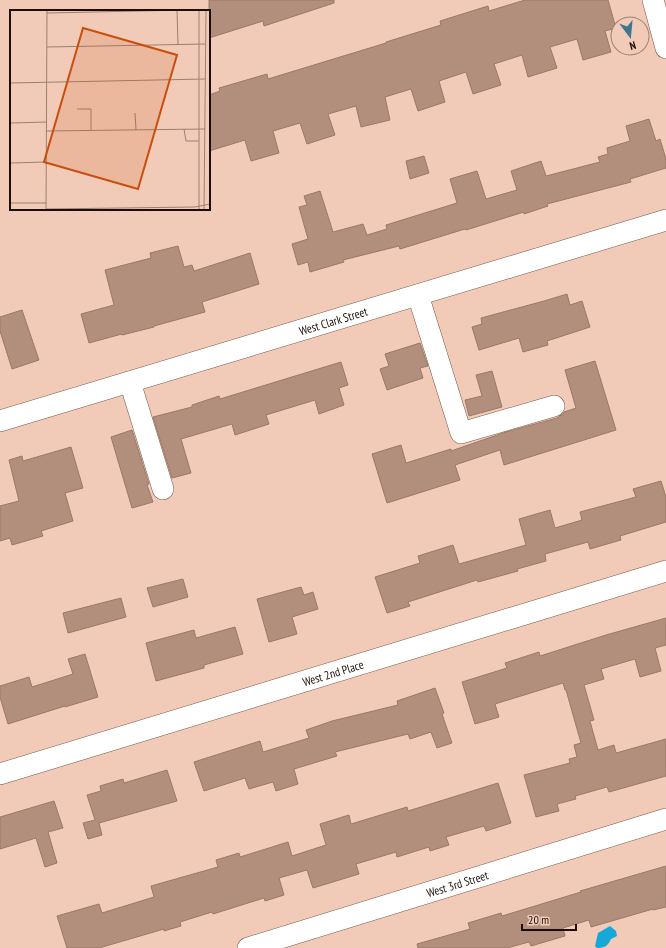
<svg xmlns="http://www.w3.org/2000/svg" width="666" height="948" viewBox="0 0 666 948" font-family="'PT Sans Narrow',sans-serif">
<style>
.water{fill:#16a8d8}
.building{fill:#b28e7c;stroke:#9b7967}
.lines{fill:none;stroke-linecap:round;stroke-linejoin:round}
.minor-casing{stroke:#795847;stroke-width:22}
.minor{stroke:#fff;stroke-width:21}
.labels{text-anchor:middle;dominant-baseline:central;stroke-width:3;stroke-linejoin:round;paint-order:stroke}
.street-label{font-size:12px;fill:#1c0f09;stroke:#f1cbb8}
.inset-road{fill:none;stroke:#9c8072;stroke-width:1}
.view{fill:#c94e0c;fill-opacity:0.15;stroke:#c94e0c;stroke-width:2}
.inset-edge{fill:none;stroke:#1c0f09;stroke-width:2}
</style>
<rect width="100%" height="100%" fill="#f1cbb8"/>
<!-- water -->
<path class="water" d="M 610,926 L 616,931 L 617,936 L 611,939 C 608,946 604,948 597,948 L 595,946 L 598,933 Z"/>
<!-- building -->
<path class="building" d="M 209,0 L 334,0 L 334,3 L 264,26 L 263,21 L 209,38 Z
M 525,0 L 608,0 L 616,28 L 605,31 L 611,52 L 583,60 L 577,39 L 550,47 L 557,68 L 528,77 L 522,55 L 494,64 L 501,85 L 473,94 L 466,72 L 439,81 L 445,102 L 418,111 L 411,89 L 385,97 L 390,120 L 361,127 L 356,106 L 328,114 L 335,135 L 307,144 L 300,123 L 273,131 L 279,153 L 251,161 L 245,140 L 209,151 L 209,95 L 220,91 L 219,88 L 267,74 L 268,79 L 386,43 L 386,42 L 441,25 L 440,21 L 488,6 L 489,11 Z
M 649,119 L 656,141 L 660,139 L 666,159 L 666,168 L 630,179 L 631,182 L 547,204 L 548,206 L 524,214 L 524,212 L 466,230 L 465,229 L 400,249 L 399,246 L 343,260 L 344,262 L 310,272 L 308,262 L 298,265 L 292,244 L 308,239 L 299,207 L 307,205 L 304,196 L 320,191 L 333,232 L 363,224 L 367,235 L 387,229 L 386,225 L 457,203 L 450,179 L 477,171 L 486,199 L 517,190 L 511,171 L 541,161 L 546,176 L 600,162 L 598,157 L 608,154 L 607,148 L 630,141 L 626,126 Z
M 424,156 L 429,173 L 410,179 L 406,161 Z
M 178,246 L 184,267 L 192,265 L 194,271 L 250,253 L 259,284 L 202,302 L 205,312 L 154,326 L 154,327 L 122,335 L 122,334 L 89,343 L 81,314 L 114,305 L 105,270 L 151,258 L 150,253 Z
M 567,294 L 570,305 L 582,301 L 590,327 L 547,341 L 548,345 L 523,352 L 519,338 L 479,350 L 472,327 L 482,324 L 481,318 L 544,301 Z
M 22,310 L 39,360 L 12,369 L 0,331 L 0,317 Z
M 420,343 L 428,366 L 420,368 L 423,378 L 387,390 L 380,369 L 389,366 L 385,354 Z
M 595,361 L 616,430 L 504,465 L 500,450 L 455,465 L 460,480 L 387,503 L 372,454 L 401,445 L 406,463 L 451,449 L 451,451 L 506,432 L 557,418 L 564,413 L 564,412 L 576,408 L 565,370 Z
M 341,362 L 348,385 L 339,388 L 344,405 L 319,414 L 315,400 L 266,415 L 269,424 L 235,435 L 232,424 L 181,439 L 191,473 L 172,478 L 153,417 L 192,407 L 192,405 L 219,396 L 220,399 Z
M 492,371 L 502,407 L 469,416 L 465,400 L 482,396 L 476,375 Z
M 132,430 L 149,484 L 147,485 L 153,502 L 132,508 L 111,437 Z
M 71,447 L 83,488 L 65,493 L 73,521 L 41,531 L 43,536 L 12,545 L 10,538 L 0,541 L 0,506 L 19,501 L 9,460 L 22,456 L 23,461 Z
M 661,481 L 666,497 L 666,522 L 620,536 L 621,540 L 590,549 L 588,542 L 545,554 L 546,561 L 517,569 L 518,571 L 478,582 L 477,580 L 408,602 L 410,606 L 387,613 L 375,577 L 420,563 L 418,556 L 453,545 L 459,564 L 526,545 L 519,519 L 550,510 L 555,528 L 582,520 L 580,512 L 636,497 L 633,489 Z
M 183,579 L 188,597 L 153,607 L 147,588 Z
M 301,587 L 304,595 L 313,592 L 318,609 L 292,617 L 297,634 L 269,642 L 257,599 Z
M 121,598 L 126,617 L 68,633 L 63,613 Z
M 666,618 L 666,645 L 655,648 L 661,671 L 640,677 L 635,659 L 601,669 L 604,679 L 584,685 L 594,720 L 590,721 L 598,750 L 614,745 L 616,753 L 666,739 L 666,776 L 609,792 L 607,787 L 575,796 L 576,799 L 557,804 L 559,811 L 536,817 L 524,775 L 570,763 L 569,759 L 577,757 L 574,745 L 581,743 L 566,690 L 565,690 L 563,683 L 495,704 L 499,717 L 475,724 L 462,682 L 507,668 L 505,663 L 539,652 L 540,656 L 606,635 Z
M 235,627 L 243,654 L 204,665 L 204,668 L 156,681 L 146,643 L 194,630 L 196,638 Z
M 85,654 L 98,697 L 65,707 L 65,706 L 8,724 L 0,697 L 0,686 L 29,677 L 32,687 L 73,674 L 68,659 Z
M 435,688 L 444,713 L 442,714 L 452,743 L 437,748 L 431,732 L 410,739 L 408,734 L 335,752 L 337,756 L 294,769 L 298,784 L 276,791 L 273,782 L 249,789 L 245,778 L 204,791 L 194,762 L 260,741 L 263,752 L 309,738 L 306,730 L 332,721 L 398,705 L 397,701 Z
M 167,770 L 177,801 L 99,823 L 102,835 L 88,839 L 83,823 L 95,820 L 87,795 L 101,791 L 100,786 L 123,779 L 124,783 Z
M 498,783 L 511,823 L 486,831 L 484,826 L 446,837 L 449,845 L 430,851 L 429,847 L 397,857 L 396,852 L 356,864 L 359,874 L 313,888 L 307,870 L 279,878 L 284,895 L 265,901 L 264,898 L 213,914 L 212,912 L 180,922 L 181,926 L 164,931 L 164,929 L 99,948 L 67,948 L 57,916 L 99,904 L 102,913 L 154,897 L 151,886 L 218,867 L 216,860 L 239,853 L 240,857 L 288,842 L 292,856 L 326,845 L 320,824 L 349,815 L 351,824 L 407,807 L 408,811 Z
M 54,801 L 63,828 L 48,832 L 57,863 L 45,867 L 36,838 L 0,849 L 0,817 Z
M 666,866 L 666,907 L 653,910 L 653,909 L 591,927 L 589,920 L 563,928 L 565,936 L 531,946 L 529,942 L 507,948 L 418,948 L 417,944 L 470,929 L 468,923 L 501,913 L 502,916 L 581,892 L 580,891 Z"/>
<g class="lines">
<defs>
<g id="minor">
<path d="M 653,0 L 666,48"/>
<path d="M 418,295 L 461,433 L 554,406"/>
<path d="M 130,382 L 163,489"/>
<path id="s1" d="M 0,421 L 666,220"/>
<path id="s2" d="M 0,774 L 666,571"/>
<path id="s3" d="M 248,948 L 666,819"/>
</g>
</defs>
<!-- minor casing -->
<use href="#minor" class="minor-casing"/>
<!-- minor -->
<use href="#minor" class="minor"/>
</g>
<g class="labels">
<!-- street labels -->
<g class="street-label">
<text stroke="none"><textPath href="#s1" startOffset="348">West Clark Street</textPath></text>
<text stroke="none"><textPath href="#s2" startOffset="348">West 2nd Place</textPath></text>
<text stroke="none"><textPath href="#s3" startOffset="219">West 3rd Street</textPath></text>
</g>
</g>
<!-- overview -->
<g transform="translate(10 10)">
<rect width="200" height="200" fill="#f1cbb8"/>
<path class="inset-road" d="M 167,1 L 168,34M 37,3 L 177,0M 37,37 L 195,34M 0,73 L 195,69M 67,99 L 81,99 L 81,120M 125,103 L 126,120M 0,113 L 37,112M 174,119 L 176,131 L 189,131M 36,121 L 195,119M 0,153 L 36,152M 0,193 L 36,193M 36,199 L 185,197 L 200,194M 36,200 L 37,0M 189,200 L 189,0M 194,200 L 196,0"/>
<path class="view" d="M 73,18 L 167,45 L 128,179 L 34,152 Z"/>
<rect width="200" height="200" class="inset-edge"/>
</g>
<!-- north arrow -->
<g transform="translate(630 36) rotate(164)"><circle r="19" fill="#f1cbb8" stroke="#9c8072"/>
<path d="M0-3L7 15L0 10L-7 15Z" fill="#3d7790"/>
<text y="-6" font-size="11" font-weight="bold" text-anchor="middle" fill="#1c0f09">N</text>
</g>
<!-- scale -->
<path d="M522 924v6h54v-6" fill="none" stroke="#1c0f09" stroke-width="2"/>
<text x="528" y="924" font-size="12" fill="#1c0f09" stroke="#f1cbb8" stroke-width="3" paint-order="stroke">20 m</text>
</svg>
